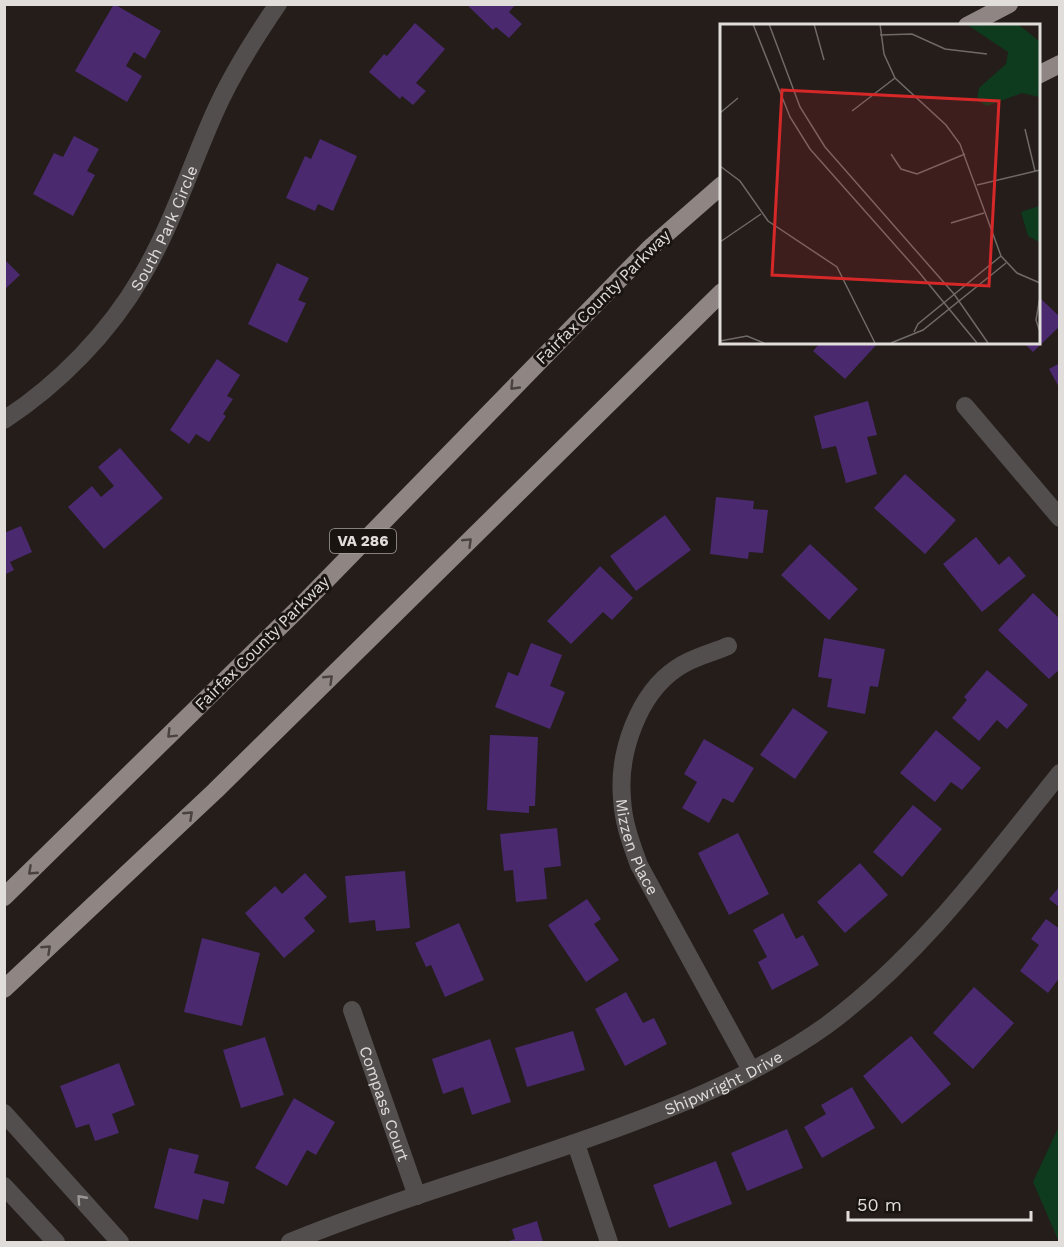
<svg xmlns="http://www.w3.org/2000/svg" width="1064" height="1247" viewBox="0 0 1064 1247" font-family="'Work Sans',sans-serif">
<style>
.green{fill:#0e3a1e}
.building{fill:#4a296e}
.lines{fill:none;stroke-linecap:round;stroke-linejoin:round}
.minor{stroke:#524e4d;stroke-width:18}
.trunk{stroke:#8f8684;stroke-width:18}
.oneway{stroke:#49423f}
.oneway2{stroke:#9a9694}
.labels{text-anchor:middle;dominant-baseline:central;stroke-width:6;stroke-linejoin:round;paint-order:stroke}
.shield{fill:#1a1411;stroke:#a5a19e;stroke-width:1.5}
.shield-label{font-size:15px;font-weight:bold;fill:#e1dddb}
.street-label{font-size:16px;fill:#e1dddb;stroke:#1a1411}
.inset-road{fill:none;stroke:#706a67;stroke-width:1.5}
.view{fill:#d62828;fill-opacity:0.15;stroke:#d62828;stroke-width:3}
.inset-edge{fill:none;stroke:#e1dddb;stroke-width:3}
</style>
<rect width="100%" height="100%" fill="#241d1a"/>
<!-- green -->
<path class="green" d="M 1059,1126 L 1060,1242 L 1059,1242 L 1033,1182 Z"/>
<!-- building -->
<path class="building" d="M 114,4 L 161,31 L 145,59 L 134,52 L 126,66 L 142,76 L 127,102 L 75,71 Z
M 466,4 L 516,4 L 509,12 L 522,24 L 509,38 L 496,27 L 493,30 Z
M 415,23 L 445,49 L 416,83 L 426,91 L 413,105 L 402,96 L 400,99 L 369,72 L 384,54 L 387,56 Z
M 74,136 L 99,149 L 87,171 L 95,175 L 73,216 L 33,194 L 54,153 L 63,157 Z
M 320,139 L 357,156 L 333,211 L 318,204 L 315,211 L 286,198 L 305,156 L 311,159 Z
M 4,259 L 20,275 L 4,290 Z
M 277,263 L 309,278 L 298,300 L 306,303 L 287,343 L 248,324 Z
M 1038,296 L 1060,317 L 1060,326 L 1033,352 L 1023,342 L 1038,342 Z
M 821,342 L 879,342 L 845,379 L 813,351 Z
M 217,359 L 240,375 L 227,396 L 233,399 L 223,414 L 226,416 L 209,442 L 196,434 L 189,444 L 170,430 Z
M 1060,363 L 1060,389 L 1049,369 Z
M 868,401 L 877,435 L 867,437 L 877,474 L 846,483 L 836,446 L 822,449 L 814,416 Z
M 120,448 L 163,498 L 104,549 L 68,507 L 92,486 L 101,497 L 114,486 L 98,467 Z
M 905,474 L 956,520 L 925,554 L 874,508 Z
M 716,497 L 754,501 L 753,509 L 768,510 L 763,553 L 749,552 L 748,559 L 710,554 Z
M 665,515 L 691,550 L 636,591 L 610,556 Z
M 21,526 L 32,552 L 10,562 L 14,570 L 4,575 L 4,533 Z
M 976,537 L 999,565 L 1009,556 L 1026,576 L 982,612 L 943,564 Z
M 810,544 L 858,589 L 829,620 L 781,575 Z
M 600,566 L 633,598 L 612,620 L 603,612 L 571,644 L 547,621 Z
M 1033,593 L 1060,619 L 1060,669 L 1049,679 L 998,630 Z
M 824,638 L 885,649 L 878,687 L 870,686 L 865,714 L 827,707 L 832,679 L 818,677 Z
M 531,643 L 562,655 L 550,686 L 565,692 L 550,729 L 495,707 L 508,672 L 518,676 Z
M 987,670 L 1028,705 L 1007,729 L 997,720 L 979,741 L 952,718 L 967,700 L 964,697 Z
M 793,708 L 828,732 L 795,779 L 760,755 Z
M 936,730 L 981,768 L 962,790 L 951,782 L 935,802 L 900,773 Z
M 490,735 L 538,737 L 535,806 L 529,806 L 529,813 L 487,810 Z
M 704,739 L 754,768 L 733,803 L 723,798 L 709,823 L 682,808 L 697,782 L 684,774 Z
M 913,805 L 942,829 L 902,877 L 873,852 Z
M 557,828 L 561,866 L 544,868 L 547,899 L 516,902 L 513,870 L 504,871 L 500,834 Z
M 738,833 L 769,894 L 729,915 L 698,853 Z
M 860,863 L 888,895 L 845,933 L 817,902 Z
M 405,871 L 410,928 L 376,931 L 375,920 L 349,923 L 345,876 Z
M 305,873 L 327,897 L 304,918 L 315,931 L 284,958 L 245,913 L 275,886 L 282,894 Z
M 1060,886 L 1060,908 L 1049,899 Z
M 587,899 L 601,919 L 594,924 L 619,960 L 586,982 L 548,925 Z
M 783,913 L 796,939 L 803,935 L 819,965 L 772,990 L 758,962 L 767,957 L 753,930 Z
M 1046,919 L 1060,929 L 1060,977 L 1048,993 L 1020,971 L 1039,945 L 1031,939 Z
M 459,923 L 484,980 L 445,997 L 431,965 L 426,967 L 415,943 Z
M 202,938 L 260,953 L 242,1026 L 184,1012 Z
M 974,987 L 1014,1023 L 973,1069 L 933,1033 Z
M 626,992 L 643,1023 L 654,1018 L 667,1044 L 625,1066 L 595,1009 Z
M 573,1031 L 585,1070 L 527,1087 L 515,1048 Z
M 911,1036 L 951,1084 L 902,1124 L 863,1076 Z
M 265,1037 L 284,1095 L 241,1108 L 223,1050 Z
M 490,1039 L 511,1102 L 472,1115 L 463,1087 L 443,1094 L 432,1059 Z
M 119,1063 L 135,1105 L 112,1114 L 119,1133 L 95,1141 L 89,1124 L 76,1128 L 60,1086 Z
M 852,1087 L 875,1128 L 822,1158 L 804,1127 L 826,1114 L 821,1105 Z
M 294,1098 L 335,1122 L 316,1155 L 307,1150 L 287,1186 L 255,1168 Z
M 787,1129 L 803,1168 L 747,1191 L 731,1153 Z
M 169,1148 L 199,1155 L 194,1173 L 229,1182 L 224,1204 L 203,1199 L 198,1220 L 154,1208 Z
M 716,1161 L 732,1204 L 669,1228 L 653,1185 Z
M 537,1221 L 543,1242 L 506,1242 L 515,1239 L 512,1229 Z"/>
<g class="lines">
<!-- minor -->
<g class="minor">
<path d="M 965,406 L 1060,518"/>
<path id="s1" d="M 4,420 C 59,384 109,333 142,276 C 172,225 190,168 214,114 C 231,75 254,39 278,4"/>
<path id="s2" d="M 728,646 C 712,653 692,657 677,668 C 638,694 618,753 622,798 C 623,822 631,843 639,865 L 751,1070"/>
<path id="s3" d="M 352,1010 L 417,1196"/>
<path d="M 4,1113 L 120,1242"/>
<path d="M 576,1144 L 609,1242"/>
<path d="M 4,1186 L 56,1242"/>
<path id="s4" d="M 290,1242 C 400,1197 516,1166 628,1124 C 697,1099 767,1068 827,1025 C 920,956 988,863 1060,773"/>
</g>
<!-- trunk -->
<path class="trunk" d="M 967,26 L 1009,4
M 1038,75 L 1060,64
M 4,897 L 300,607 L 650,248 L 722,185
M 4,989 L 215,791 L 722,292"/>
</g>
<!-- one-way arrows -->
<defs><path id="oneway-chevron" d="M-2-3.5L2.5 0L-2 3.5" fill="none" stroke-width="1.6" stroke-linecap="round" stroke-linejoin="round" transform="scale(1.5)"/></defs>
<g class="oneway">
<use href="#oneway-chevron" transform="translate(514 386) rotate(134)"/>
<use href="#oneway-chevron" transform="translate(468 542) rotate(-44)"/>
<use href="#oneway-chevron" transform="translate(329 679) rotate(-44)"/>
<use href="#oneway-chevron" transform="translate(171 734) rotate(135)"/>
<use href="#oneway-chevron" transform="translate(189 815) rotate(-43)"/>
<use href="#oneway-chevron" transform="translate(32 871) rotate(137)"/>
<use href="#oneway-chevron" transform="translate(47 949) rotate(-43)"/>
</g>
<use class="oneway2" href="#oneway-chevron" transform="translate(81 1199) rotate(-132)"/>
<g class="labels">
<!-- shield labels -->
<rect class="shield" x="330" y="529" width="66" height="24" rx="4.5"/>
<g class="shield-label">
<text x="363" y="541">VA 286</text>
</g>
<!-- street labels -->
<g class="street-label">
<text stroke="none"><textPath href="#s1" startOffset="254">South Park Circle</textPath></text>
<text transform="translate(603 297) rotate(-45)">Fairfax County Parkway</text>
<text transform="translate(262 643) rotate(-45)">Fairfax County Parkway</text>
<text stroke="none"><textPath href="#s2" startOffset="254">Mizzen Place</textPath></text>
<text stroke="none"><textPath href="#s4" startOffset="462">Shipwright Drive</textPath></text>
<text stroke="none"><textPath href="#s3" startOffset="99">Compass Court</textPath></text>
</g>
</g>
<!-- overview -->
<g transform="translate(720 24)">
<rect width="320" height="320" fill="#241d1a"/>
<path d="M 246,0 L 298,0 L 319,17 L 319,73 L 302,69 L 267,82 L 257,76 L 259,64 L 286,40 L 288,28 ZM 319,182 L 320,182 L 319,218 L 308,212 L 301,188 Z" fill="#0e3a1e"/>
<path class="inset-road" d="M 33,0 L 70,93 L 90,125 L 198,247 L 257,319M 49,0 L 80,83 L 105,123 L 234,270 L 268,319M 94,0 L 104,36M 160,0 L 164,30 L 175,54 L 226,101 L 240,120 L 281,232 L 297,249 L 320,259M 160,11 L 192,10 L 225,25 L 267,30M 132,87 L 175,54M 0,89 L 18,74M 305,105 L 315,147M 171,130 L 181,145 L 197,150 L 245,130M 0,142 L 20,157 L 48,197 L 117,243 L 155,319M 257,161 L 320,146M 231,199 L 264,189M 0,218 L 41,190M 320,273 L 316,296 L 320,308M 194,308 L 198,300 L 281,232M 0,317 L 27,312 L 44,319M 171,319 L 203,306 L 286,239"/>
<path class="view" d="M 62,66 L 279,77 L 269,262 L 52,251 Z"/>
<rect width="320" height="320" class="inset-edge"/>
</g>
<!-- border -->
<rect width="1064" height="1247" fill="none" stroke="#e1dddb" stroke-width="12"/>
<!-- scale -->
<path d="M848 1211v9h183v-9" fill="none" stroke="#e1dddb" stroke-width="3"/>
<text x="857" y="1211" font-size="18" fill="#e1dddb" stroke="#1a1411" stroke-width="4.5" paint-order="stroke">50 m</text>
</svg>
